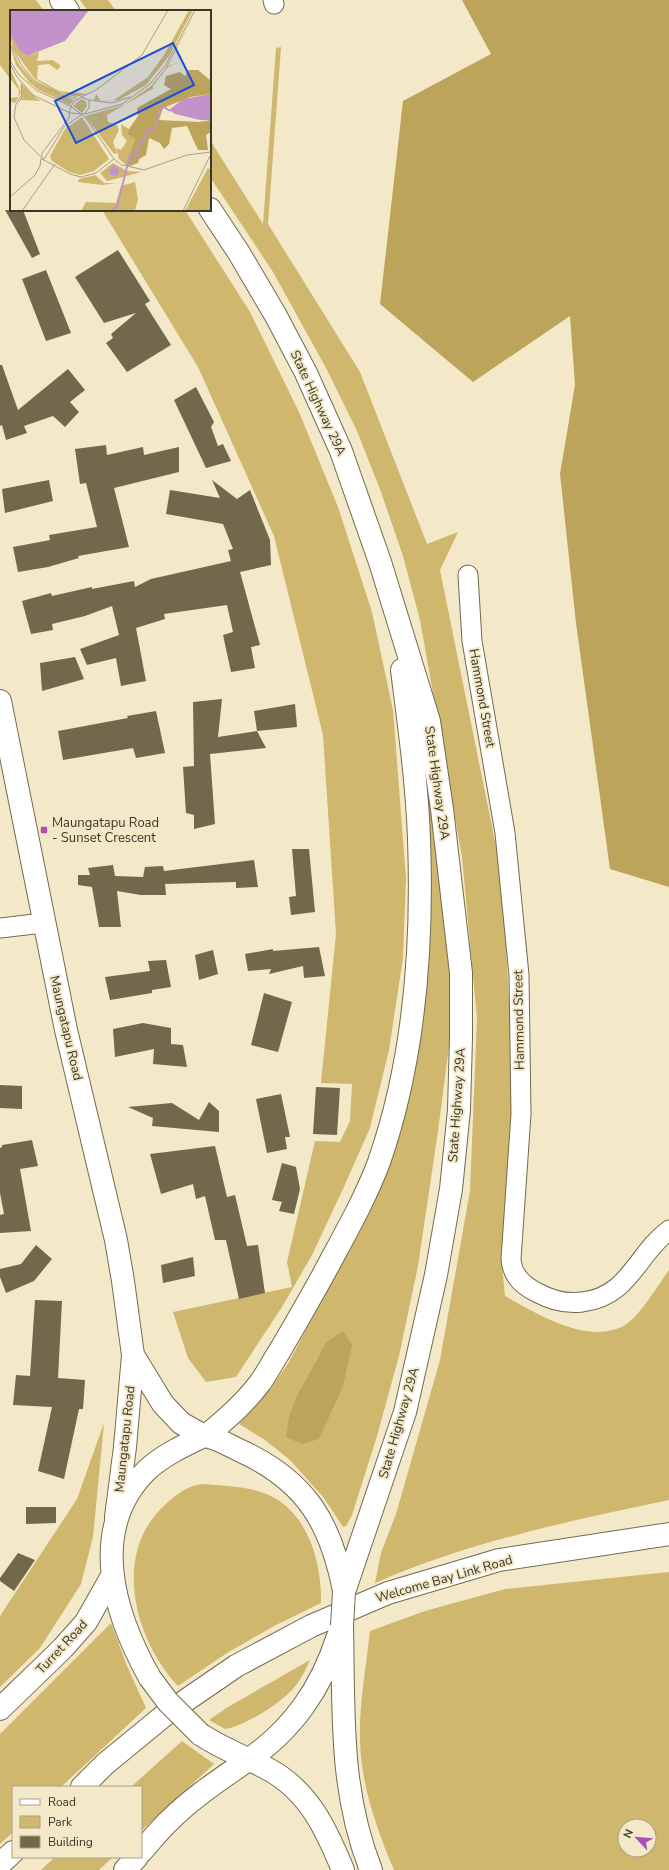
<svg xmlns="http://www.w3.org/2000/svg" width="669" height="1870" viewBox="0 0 669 1870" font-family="'Nunito Sans',sans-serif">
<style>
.green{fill:#cfb76e;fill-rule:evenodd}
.forest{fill:#bca45a}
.building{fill:#72684b}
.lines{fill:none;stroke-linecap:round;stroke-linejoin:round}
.street-casing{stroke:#746a4d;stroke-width:21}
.secondary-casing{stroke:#746a4d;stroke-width:24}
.primary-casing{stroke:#746a4d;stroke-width:24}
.highway-casing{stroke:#746a4d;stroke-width:24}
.street{stroke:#fff;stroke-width:19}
.secondary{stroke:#fff;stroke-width:22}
.primary{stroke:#fff;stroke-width:22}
.highway{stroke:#fff;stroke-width:22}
.highway-bridge-casing{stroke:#746a4d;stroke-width:24;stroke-linecap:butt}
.highway-bridge{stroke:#fff;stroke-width:22}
.poi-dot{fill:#aa4db7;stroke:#f3e8c8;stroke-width:1.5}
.labels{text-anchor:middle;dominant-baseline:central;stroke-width:4;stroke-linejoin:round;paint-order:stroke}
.street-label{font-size:13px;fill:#3a3629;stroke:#f3e8c8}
.poi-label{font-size:13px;fill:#3a3629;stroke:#f3e8c8;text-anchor:start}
.inset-river{fill:none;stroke:#c492cb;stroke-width:2}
.inset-road{fill:none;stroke:#a9a188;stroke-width:1}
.view{fill:#1d4ed8;fill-opacity:0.15;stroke:#1d4ed8;stroke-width:2}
.inset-edge{fill:none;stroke:#3a3629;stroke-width:2}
</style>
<rect width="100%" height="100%" fill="#f3e8c8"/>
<!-- green -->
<path class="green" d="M 0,0 L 36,0 L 44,11 L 11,11 L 11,80 L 0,65 Z
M 80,0 L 108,0 L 116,11 L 88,11 Z
M 281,47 L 268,224 L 360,372 L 427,544 L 458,532 L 440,570 L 502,876 L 515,1107 L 502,1266 L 505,1296 C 538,1314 588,1346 625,1325 C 639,1317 659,1284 669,1270 L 669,1500 C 569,1521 469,1542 375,1583 L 381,1553 L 396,1514 L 440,1360 L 470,1191 L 477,1019 L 462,857 L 420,620 L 403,556 L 381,492 L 357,431 L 326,368 L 273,272 L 210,177 L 210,140 L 263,224 L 276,48 Z
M 102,210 L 185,210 L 250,312 L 299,412 L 338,507 L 372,612 L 393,710 L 406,878 L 403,958 L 389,1050 L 370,1128 L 343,1189 L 312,1255 L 282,1307 L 236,1377 L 206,1382 L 188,1358 L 173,1312 L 292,1287 L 287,1262 L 315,1141 L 340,1142 L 350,1121 L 352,1084 L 321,1083 L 336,934 L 323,735 L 274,536 L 198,367 Z
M 422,759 L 430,798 L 452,971 L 452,1023 L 438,1131 L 418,1266 L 399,1356 L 377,1436 L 352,1515 L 346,1526 L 343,1527 L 324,1498 L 290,1460 L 265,1440 L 239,1424 L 272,1387 L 289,1362 L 371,1206 L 410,1086 Z
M 104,1423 L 93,1537 L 81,1584 L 40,1648 L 0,1687 L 0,1616 L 77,1499 Z
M 203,1484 C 223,1486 245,1486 264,1493 C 307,1509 322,1561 321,1603 L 274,1626 L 227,1653 L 178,1686 C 134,1639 111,1552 166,1504 C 177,1494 188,1485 203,1484 Z
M 669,1572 L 669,1870 L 394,1870 C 377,1830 361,1785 360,1741 C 359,1705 366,1667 370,1631 L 425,1611 L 505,1589 ZM 625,1826 L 649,1826 L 649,1850 L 625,1850 Z
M 111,1623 L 127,1666 L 146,1708 L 61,1787 L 13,1787 L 13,1832 L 0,1844 L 0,1734 Z
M 310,1660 C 305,1672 299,1683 290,1692 C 277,1705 243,1727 225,1729 L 209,1720 L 228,1707 Z
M 182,1741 L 214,1764 L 141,1831 L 141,1787 L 131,1787 Z
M 55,1857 L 113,1857 L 99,1870 L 41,1870 Z"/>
<!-- forest -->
<path class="forest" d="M 462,0 L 669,0 L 669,887 L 610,869 L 576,623 L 560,474 L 575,385 L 570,316 L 473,382 L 380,304 L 403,101 L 491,54 Z
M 343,1331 L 352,1345 L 343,1386 L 319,1439 L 302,1444 L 286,1437 L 289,1417 L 297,1396 L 326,1343 Z"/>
<!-- building -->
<path class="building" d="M 5,210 L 23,210 L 40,254 L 32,258 Z
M 118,250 L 150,301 L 145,304 L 171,345 L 127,372 L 106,343 L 113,338 L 111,334 L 136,313 L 104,323 L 75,277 Z
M 46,270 L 71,333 L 46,341 L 22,279 Z
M 0,365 L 2,365 L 18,410 L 68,369 L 85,390 L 70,402 L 79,412 L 65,427 L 53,416 L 24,426 L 27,433 L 6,440 L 2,425 L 0,426 Z
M 196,387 L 214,422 L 211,427 L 218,446 L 223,444 L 231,461 L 206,468 L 174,400 Z
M 106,445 L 107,455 L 143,447 L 144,455 L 179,447 L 179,472 L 114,488 L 129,547 L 78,556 L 79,558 L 48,567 L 18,572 L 13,547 L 50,540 L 49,535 L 97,527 L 86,483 L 80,484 L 75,449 Z
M 49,480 L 53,501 L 5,513 L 2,489 Z
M 212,480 L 237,499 L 250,490 L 270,540 L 271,565 L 240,572 L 260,645 L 251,647 L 255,668 L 231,672 L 223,635 L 233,632 L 227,605 L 164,614 L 165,619 L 136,628 L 146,681 L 121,686 L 116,658 L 87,665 L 80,649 L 119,635 L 112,606 L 85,616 L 52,624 L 53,630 L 31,634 L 22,601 L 51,593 L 52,596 L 92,587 L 92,589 L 134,581 L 135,587 L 151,579 L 231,561 L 228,550 L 233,549 L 223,524 L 166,514 L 170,490 L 220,498 Z
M 75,657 L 84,679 L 42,691 L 40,663 Z
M 222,699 L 218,737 L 257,731 L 266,748 L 210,754 L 215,824 L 194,829 L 194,815 L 186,813 L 183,767 L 194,766 L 193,702 Z
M 295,704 L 297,727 L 257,731 L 254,711 Z
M 156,711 L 165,753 L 136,758 L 133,748 L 63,760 L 58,731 L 128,718 L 127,716 Z
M 292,849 L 309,849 L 315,912 L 291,915 L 289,897 L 296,896 Z
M 254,860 L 258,887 L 236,888 L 236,882 L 165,884 L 166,895 L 141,895 L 117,891 L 121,927 L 99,927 L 92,887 L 78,885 L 78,875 L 90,875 L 88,868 L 113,865 L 115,876 L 143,877 L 145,867 L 163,866 L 164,871 Z
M 319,947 L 325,976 L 304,978 L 303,966 L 269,974 L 271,969 L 248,971 L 245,954 L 273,949 L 273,951 Z
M 213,950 L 218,974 L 199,980 L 195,955 Z
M 166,960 L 171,987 L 152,990 L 152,993 L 110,1000 L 105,977 L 150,971 L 148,961 Z
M 264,993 L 292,1002 L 278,1052 L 251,1045 Z
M 143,1023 L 171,1028 L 171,1044 L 183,1045 L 187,1067 L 153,1064 L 154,1049 L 115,1057 L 113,1029 Z
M 0,1085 L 22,1086 L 22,1109 L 0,1108 Z
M 316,1087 L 340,1088 L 337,1135 L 313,1134 Z
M 281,1094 L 290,1137 L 285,1137 L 287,1149 L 267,1153 L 256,1099 Z
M 209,1102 L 219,1111 L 219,1132 L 152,1126 L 153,1118 L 128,1107 L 172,1103 L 199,1120 Z
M 32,1140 L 38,1166 L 20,1169 L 31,1231 L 0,1233 L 0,1215 L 4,1214 L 0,1193 L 0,1148 L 2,1147 L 2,1145 Z
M 215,1146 L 227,1197 L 235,1195 L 247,1246 L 258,1245 L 265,1293 L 239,1299 L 226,1240 L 215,1240 L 205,1196 L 196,1199 L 193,1184 L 161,1194 L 150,1154 Z
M 282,1163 L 296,1167 L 300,1189 L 294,1214 L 279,1211 L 282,1202 L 272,1200 Z
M 36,1245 L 52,1259 L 34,1281 L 6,1293 L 0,1277 L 0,1269 L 21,1264 Z
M 193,1257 L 195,1276 L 163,1283 L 161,1265 Z
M 35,1300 L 62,1301 L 58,1378 L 85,1380 L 83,1409 L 79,1409 L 64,1479 L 38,1471 L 52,1407 L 13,1405 L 16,1375 L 30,1376 Z
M 26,1507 L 56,1507 L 56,1523 L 26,1524 Z
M 18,1553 L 35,1560 L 14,1591 L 0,1581 L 0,1578 Z"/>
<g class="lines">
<defs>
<path id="street" d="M 273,0 L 274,4
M 468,575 L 472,641 L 505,833 L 519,975 L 521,1114 L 511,1259 C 512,1276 523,1286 538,1293 C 551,1300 567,1304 582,1302 C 629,1297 636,1255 669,1230
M 0,928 L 43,923"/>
<path id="secondary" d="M 0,701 L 66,1030 L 116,1240 L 123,1281 L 133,1355 L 125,1447 L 116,1517
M 133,1355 L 163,1404 L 181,1423 L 204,1436
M 82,1787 L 105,1764 L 166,1714 L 236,1666 L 311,1626 L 388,1593 L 499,1560 L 669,1534
M 0,1864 L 13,1852"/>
<path id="primary" d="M 0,1709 L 63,1648 L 86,1622 L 112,1576
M 141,1852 C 150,1842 159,1830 170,1820 C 193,1797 221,1779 248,1760
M 125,1870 L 137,1857"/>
<path id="highway" d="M 61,0 L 68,11
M 210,209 L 239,253 L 276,316 L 306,373 L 341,451 L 380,562 L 429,721 L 442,809 L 461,973 L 461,1038 L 459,1110 L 451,1189 L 436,1275 L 405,1412 L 344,1592
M 206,1436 C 225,1420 244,1404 259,1384 C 267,1374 272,1363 279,1352 C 294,1327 308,1302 322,1277 C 342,1239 364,1202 379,1162 C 415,1059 423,947 419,839 C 417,782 409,726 402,670
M 342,1626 C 344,1711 339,1789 371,1870
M 150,1678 C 114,1614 87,1529 147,1470 C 163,1455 185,1445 204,1436 C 216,1437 230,1446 241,1451 C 306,1481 331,1523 344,1591
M 200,1734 C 224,1750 244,1756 268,1769 C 309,1791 326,1829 343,1870
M 248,1760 C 293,1729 321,1689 338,1636"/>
</defs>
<!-- street casing -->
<use href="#street" class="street-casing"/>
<!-- secondary casing -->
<use href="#secondary" class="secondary-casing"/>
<!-- primary casing -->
<use href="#primary" class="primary-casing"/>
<!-- highway casing -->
<use href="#highway" class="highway-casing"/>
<!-- street -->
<use href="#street" class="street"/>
<!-- secondary -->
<use href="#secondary" class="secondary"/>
<!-- primary -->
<use href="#primary" class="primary"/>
<!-- highway -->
<use href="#highway" class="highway"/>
<defs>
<path id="highway-bridge" d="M 342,1626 L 344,1592
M 150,1678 L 168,1702 L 200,1734"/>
</defs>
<!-- highway-bridge casing -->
<use href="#highway-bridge" class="highway-bridge-casing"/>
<!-- highway-bridge -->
<use href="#highway-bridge" class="highway-bridge"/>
</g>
<!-- markers -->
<rect class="poi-dot" x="40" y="826" width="8" height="8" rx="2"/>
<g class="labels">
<!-- street labels -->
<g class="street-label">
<text transform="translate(318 403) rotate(65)">State Highway 29A</text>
<text transform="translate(482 698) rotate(80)">Hammond Street</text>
<text transform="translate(437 783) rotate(82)">State Highway 29A</text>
<text transform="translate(519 1020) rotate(-91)">Hammond Street</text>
<text transform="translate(66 1028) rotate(77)">Maungatapu Road</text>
<text transform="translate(457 1105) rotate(-86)">State Highway 29A</text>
<text transform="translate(399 1423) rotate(-74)">State Highway 29A</text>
<text transform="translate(125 1439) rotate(-84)">Maungatapu Road</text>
<text transform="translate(444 1579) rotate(-16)">Welcome Bay Link Road</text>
<text transform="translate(62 1647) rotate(-47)">Turret Road</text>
</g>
<!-- poi labels -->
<g class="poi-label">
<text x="52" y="823">Maungatapu Road<tspan x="52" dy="15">- Sunset Crescent</tspan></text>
</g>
</g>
<!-- overview -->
<g transform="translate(10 10)">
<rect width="201" height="201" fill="#f3e8c8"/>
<path d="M 179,0 L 183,0 L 159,46 L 136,75 L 109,90 L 94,91 L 84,90 L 86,84 L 91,91 L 104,90 L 138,67 L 154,45 ZM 186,0 L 158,56 L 169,52 L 158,57 L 142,77 L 144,78 L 97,105 L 98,112 L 107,115 L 109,120 L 103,132 L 107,143 L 104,144 L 75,106 L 114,95 L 141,76 L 155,59 ZM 0,24 L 10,41 L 17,46 L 29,42 L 27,51 L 43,50 L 51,56 L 47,60 L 39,54 L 28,55 L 27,69 L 49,81 L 77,84 L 66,87 L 44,81 L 25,69 L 3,39 ZM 0,36 L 10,56 L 24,71 L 64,90 L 60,95 L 27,79 L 19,72 L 6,55 ZM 0,59 L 11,82 L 5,93 L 0,91 L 0,88 L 8,87 L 9,80 L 0,68 ZM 11,73 L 26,88 L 31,91 L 11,90 L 7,94 L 11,88 ZM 71,89 L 76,91 L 77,96 L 72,103 L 63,96 ZM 72,107 L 99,149 L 84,161 L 70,165 L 59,162 L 42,151 L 40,146 L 55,119 ZM 111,114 L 119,119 L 119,124 L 125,129 L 116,155 L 109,149 L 106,138 L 111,140 L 117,131 L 112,125 ZM 103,153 L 117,161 L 132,162 L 97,171 L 90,163 ZM 198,158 L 201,160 L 201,201 L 175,201 ZM 85,165 L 94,173 L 106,173 L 92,175 L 68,172 L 69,169 ZM 125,172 L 128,189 L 125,201 L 71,201 L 76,192 L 106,193 L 111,176 Z" fill="#cfb76e"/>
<path d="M 179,60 L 188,60 L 201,71 L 201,84 L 180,87 L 153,98 L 149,110 L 189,112 L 201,110 L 201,122 L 196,125 L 198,140 L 188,140 L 177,116 L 162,118 L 159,134 L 154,139 L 150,133 L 139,128 L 136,145 L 129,149 L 128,153 L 120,156 L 116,155 L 125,129 L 118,124 L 119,119 L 128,106 L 127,98 L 161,79 L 154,75 L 156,66 L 170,62 L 175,66 Z" fill="#bca45a"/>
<path d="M 0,0 L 79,0 L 55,31 L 17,46 L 10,41 L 0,24 ZM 201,84 L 201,110 L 190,110 L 165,104 L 159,100 L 173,89 ZM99 161a5 5 0 1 1 10 0a5 5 0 1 1-10 0Z" fill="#c492cb"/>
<path class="inset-river" d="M 102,201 L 107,197 L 120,145 L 126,146 L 129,134 L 133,131 L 138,118 L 145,118 L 151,98 L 154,97 L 160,101"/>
<path class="inset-road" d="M 0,34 L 12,56 L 25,71 L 42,81 L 67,89M 0,51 L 9,65 L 26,80 L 60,96 L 75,107 L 104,149 L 113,156M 0,54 L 7,67 L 23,85 L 60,103M 71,87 L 86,80 L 132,45 L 158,0M 79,90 L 102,93 L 120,87M 6,94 L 4,107 L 14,130 L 31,147M 6,94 L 12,84 L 11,75M 60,103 L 74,104 L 79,98 L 79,90 L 71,87 L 63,93 L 60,99 L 59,108 L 32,143 L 32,149 L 35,148 L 54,117 L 71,105M 75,104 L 112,94 L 140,74 L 155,56 L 185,0M 32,149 L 60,164 L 71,167 L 86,163 L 104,149M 113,155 L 134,160 L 177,145 L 201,142M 0,187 L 25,165 L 30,156 L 31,148M 12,201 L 45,154M 173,201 L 200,146"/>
<path class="view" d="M 163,33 L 184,75 L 66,133 L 45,91 Z"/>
<rect width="201" height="201" class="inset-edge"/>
</g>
<!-- legend -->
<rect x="12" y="1786" width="130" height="72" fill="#f3e8c8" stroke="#a9a188"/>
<rect x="20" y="1799" width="20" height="6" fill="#ffffff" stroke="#a9a188"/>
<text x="48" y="1806" font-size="12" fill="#3a3629">Road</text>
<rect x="20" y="1816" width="20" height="12" fill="#cfb76e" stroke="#a9a188"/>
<text x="48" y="1826" font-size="12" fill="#3a3629">Park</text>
<rect x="20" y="1836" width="20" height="12" fill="#72684b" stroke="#a9a188"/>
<text x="48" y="1846" font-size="12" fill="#3a3629">Building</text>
<!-- north arrow -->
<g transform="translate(637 1838) rotate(296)"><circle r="19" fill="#f3e8c8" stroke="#a9a188"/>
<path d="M0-3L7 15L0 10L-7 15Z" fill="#aa4db7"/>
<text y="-6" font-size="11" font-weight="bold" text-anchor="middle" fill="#3a3629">N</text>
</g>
</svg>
